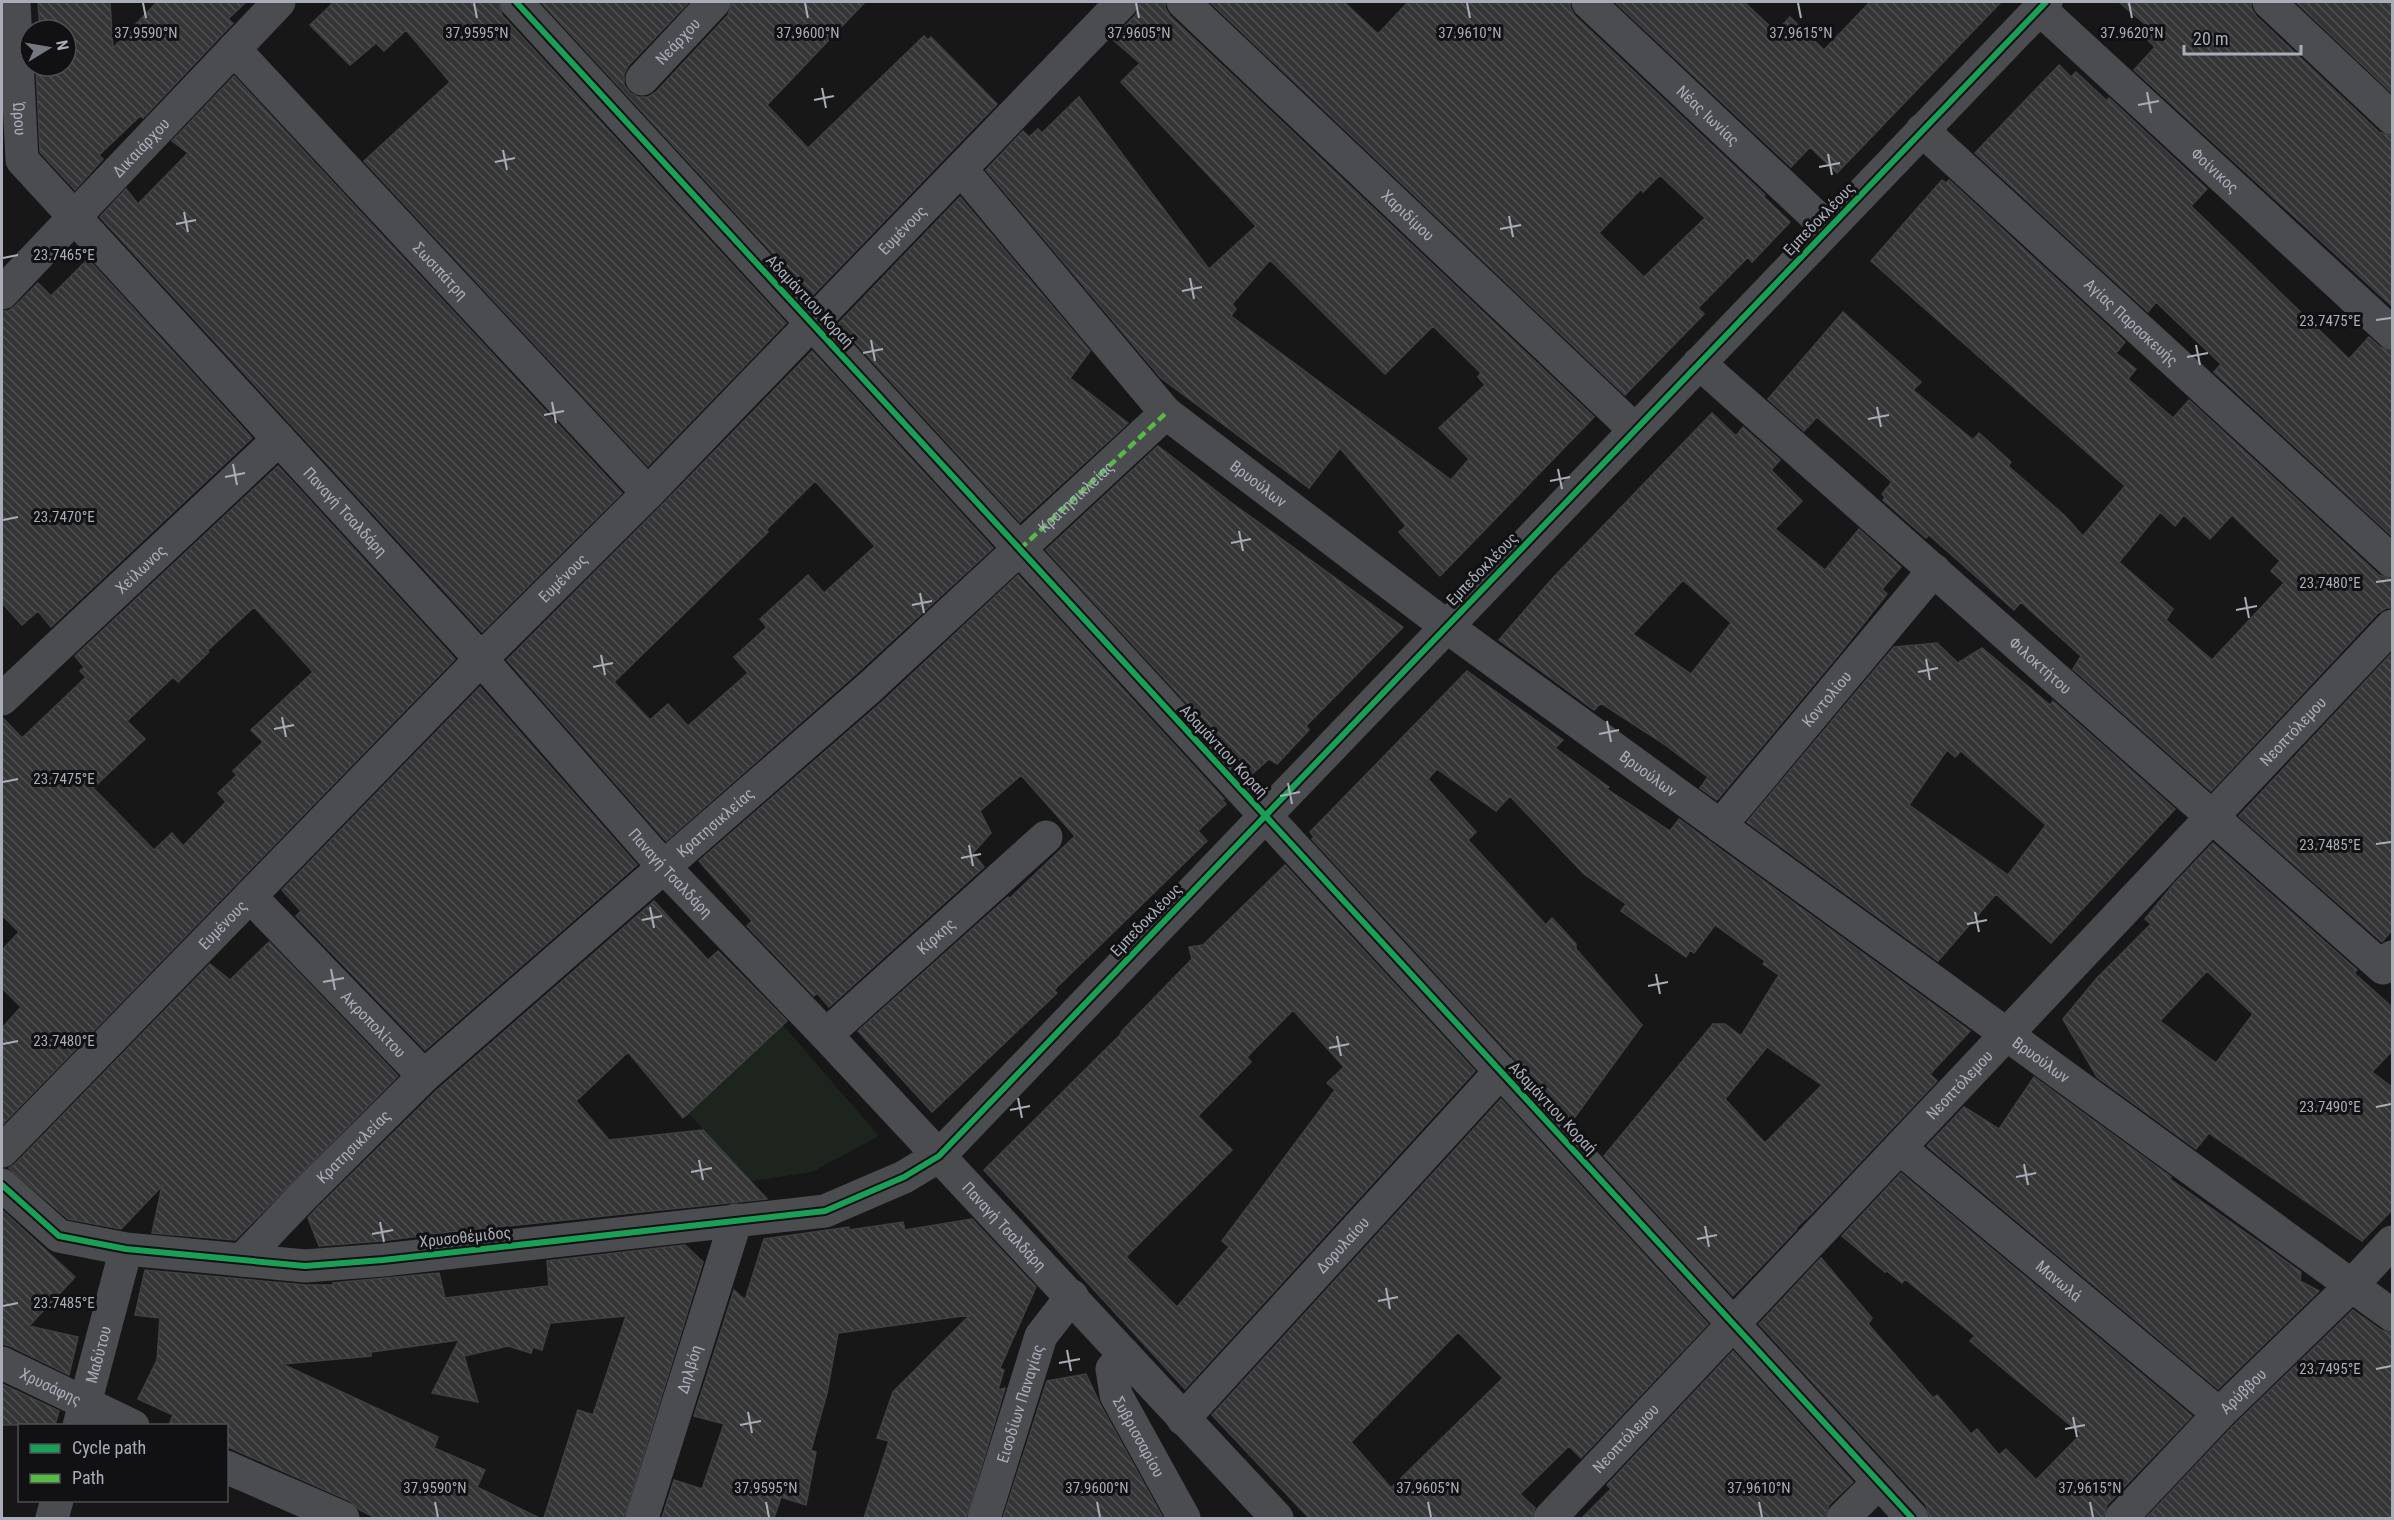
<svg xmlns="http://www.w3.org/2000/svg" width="2394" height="1520" viewBox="0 0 2394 1520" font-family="'Roboto Condensed',sans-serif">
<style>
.green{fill:#1d241e}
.building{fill:url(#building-back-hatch);stroke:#3f4043;stroke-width:1.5;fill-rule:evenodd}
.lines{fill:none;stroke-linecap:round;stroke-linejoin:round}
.street{stroke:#4b4c50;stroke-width:33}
.quiet{stroke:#58b947;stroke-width:4.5;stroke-dasharray:9 4.5;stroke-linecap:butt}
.cycleway-casing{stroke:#111113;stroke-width:10}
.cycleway{stroke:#1a9f57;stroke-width:6}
.ticks{fill:none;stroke:#a8adb8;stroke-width:2}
.labels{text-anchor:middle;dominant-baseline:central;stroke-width:6;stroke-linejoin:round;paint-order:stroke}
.street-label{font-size:16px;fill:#a8adb8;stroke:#111113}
.ticks-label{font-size:15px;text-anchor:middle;fill:#a8adb8;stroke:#111113;stroke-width:6;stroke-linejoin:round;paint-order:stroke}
</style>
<defs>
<pattern id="building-back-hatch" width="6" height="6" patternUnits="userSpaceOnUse" patternTransform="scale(1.5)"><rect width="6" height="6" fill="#353536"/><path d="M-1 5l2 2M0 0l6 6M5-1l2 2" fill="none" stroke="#4f5051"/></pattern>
</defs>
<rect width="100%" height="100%" fill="#171717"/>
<!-- green -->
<path class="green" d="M 783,1025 L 879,1136 L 812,1172 L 751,1181 L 688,1113 Z"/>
<!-- building -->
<path class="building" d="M 38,2 L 110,2 L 113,48 L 157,2 L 246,2 L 228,19 L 233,23 L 143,118 L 140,116 L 99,155 L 103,159 L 75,190 L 40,152 L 36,66 L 66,66 L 66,30 L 40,30 Z
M 334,2 L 498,2 L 502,15 L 786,323 L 648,466 L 364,161 L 450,82 L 406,30 L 384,51 L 376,43 L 350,65 L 310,25 Z
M 541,2 L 689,2 L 628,66 L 624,74 L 624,85 L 630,93 L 638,97 L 648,97 L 656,92 L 728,15 L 732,2 L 865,2 L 767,105 L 808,148 L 924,36 L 928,40 L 931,37 L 997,104 L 812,296 Z
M 1140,2 L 1165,2 L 1165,8 L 1170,16 L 1594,417 L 1440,576 L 1399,532 L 1406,526 L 1340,448 L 1309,488 L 1161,378 L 986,170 L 1023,131 L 1029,137 L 1038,129 L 1042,133 L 1079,97 L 1209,269 L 1256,226 L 1121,82 L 1140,63 L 1112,39 L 1136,15 ZM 1270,260 L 1385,374 L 1433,326 L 1481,373 L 1478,377 L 1485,385 L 1439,428 L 1469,459 L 1451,480 L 1231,316 L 1236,309 L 1232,304 Z
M 1210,2 L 1344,2 L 1378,34 L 1408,2 L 1570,2 L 1570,8 L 1575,16 L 1765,195 L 1764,197 L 1790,222 L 1752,262 L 1748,257 L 1698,308 L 1704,314 L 1625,395 ZM 1660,175 L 1705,218 L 1644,277 L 1599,233 L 1641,189 L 1643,192 Z
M 1615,2 L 1744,2 L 1776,32 L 1790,17 L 1824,50 L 1870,2 L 2001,2 L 1837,173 L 1810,147 L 1791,167 Z
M 2119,2 L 2251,2 L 2251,8 L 2256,16 L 2379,132 L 2392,136 L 2392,306 L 2134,70 L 2155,47 L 2138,31 L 2145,24 Z
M 2296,2 L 2392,2 L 2392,93 Z
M 2059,65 L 2071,77 L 2076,72 L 2107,101 L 2109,98 L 2207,189 L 2191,206 L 2349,359 L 2369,337 L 2380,347 L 2392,351 L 2392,536 L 2214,372 L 2221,364 L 2156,302 L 2148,312 L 1975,153 Z
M 234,76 L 622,493 L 482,632 L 100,217 L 126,189 L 138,204 L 188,153 L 172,141 Z
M 1942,180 L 1946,183 L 1949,180 L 2125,342 L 2116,353 L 2136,369 L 2128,379 L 2173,418 L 2189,400 L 2379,575 L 2392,579 L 2392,608 L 2386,608 L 2378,613 L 2211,791 L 2073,669 L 2081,656 L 2021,602 L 2014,610 L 1929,535 L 1926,538 L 1883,500 L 1885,497 L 1882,494 L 1892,482 L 1817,417 L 1804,431 L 1768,399 L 1843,312 L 1921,382 L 1913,390 L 1973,440 L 1979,433 L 2011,462 L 2008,466 L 2065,516 L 2083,536 L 2125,486 L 1871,261 ZM 2160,512 L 2175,526 L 2184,515 L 2210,539 L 2232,515 L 2280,561 L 2271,571 L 2284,583 L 2212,660 L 2166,620 L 2173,609 L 2119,562 Z
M 960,197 L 1090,351 L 1070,378 L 1128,423 L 1020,522 L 838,324 Z
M 88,259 L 252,438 L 51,627 L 38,611 L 22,625 L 2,603 L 2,311 L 8,311 L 15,306 L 38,283 L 51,296 Z
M 812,351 L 993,548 L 856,674 L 666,841 L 507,660 L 661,506 ZM 815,481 L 875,546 L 824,593 L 808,575 L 760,619 L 767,627 L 734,657 L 748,673 L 688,726 L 668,704 L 650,720 L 614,682 L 768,532 L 766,530 Z
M 1712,413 L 1736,436 L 1743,427 L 1780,460 L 1771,470 L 1802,501 L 1775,529 L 1825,570 L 1859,529 L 1901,567 L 1882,589 L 1887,594 L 1841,652 L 1717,800 L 1700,788 L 1708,777 L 1664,744 L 1601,703 L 1594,710 L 1499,640 L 1551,580 ZM 1683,580 L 1731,623 L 1691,674 L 1633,634 Z
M 1158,446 L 1233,504 L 1403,627 L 1306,726 L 1309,730 L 1277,764 L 1269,759 L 1252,774 L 1046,550 Z
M 278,466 L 455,659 L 2,1125 L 2,1028 L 21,1007 L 2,988 L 2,950 L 19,932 L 2,915 L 2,717 L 22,738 L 86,677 L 80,671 L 84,667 L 75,656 ZM 254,607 L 313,672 L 251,730 L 263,742 L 233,771 L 237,775 L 218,793 L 226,802 L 183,846 L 172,833 L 154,850 L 93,788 L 145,739 L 127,721 L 173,677 L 178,682 L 209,652 L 207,651 Z
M 1018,575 L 1224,799 L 1222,800 L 1226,804 L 1198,831 L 1207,841 L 1054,990 L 1057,993 L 932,1112 L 858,1031 L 1008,897 L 1009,899 L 1075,836 L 1021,775 L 980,811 L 991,833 L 973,853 L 984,867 L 829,1007 L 817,993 L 814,996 L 747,926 L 752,921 L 699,861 L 882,702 Z
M 1937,643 L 1958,663 L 1982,648 L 2050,705 L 2053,701 L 2175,809 L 2051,943 L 1996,894 L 1938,961 L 1747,822 L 1894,647 ZM 1947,750 L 1955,757 L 1961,751 L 2046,825 L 2008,875 L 1909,805 Z
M 2392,653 L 2392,930 L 2382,942 L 2239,816 Z
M 1467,671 L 1563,740 L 1555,748 L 1609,787 L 1607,789 L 1670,831 L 1679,819 L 1970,1031 L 1930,1074 L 1937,1081 L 1813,1212 L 1796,1228 L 1797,1229 L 1733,1296 L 1604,1156 L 1713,1024 L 1725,1024 L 1741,1036 L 1779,975 L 1763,964 L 1765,961 L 1715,925 L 1694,953 L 1690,950 L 1686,957 L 1621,911 L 1626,904 L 1584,874 L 1510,796 L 1496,811 L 1437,769 L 1428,779 L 1476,832 L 1468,840 L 1546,925 L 1552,918 L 1576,944 L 1576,949 L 1642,1025 L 1572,1121 L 1312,839 L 1314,837 L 1310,832 ZM 1767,1047 L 1822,1085 L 1765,1143 L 1725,1099 Z
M 480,687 L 637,865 L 425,1050 L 296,916 L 301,911 L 282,890 Z
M 2213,843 L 2357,970 L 2354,973 L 2392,1007 L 2392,1051 L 2372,1072 L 2392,1087 L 2392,1210 L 2362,1241 L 2209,1133 L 2196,1149 L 2097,1077 L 2063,1019 L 2097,978 L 2151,924 L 2145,919 L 2173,885 ZM 2207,971 L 2253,1014 L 2216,1063 L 2160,1021 Z
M 1285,865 L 1475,1071 L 1185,1389 L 984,1170 L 1122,1033 L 1121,1032 L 1192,959 L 1189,947 L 1203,945 ZM 1293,1010 L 1344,1067 L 1327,1083 L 1335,1090 L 1222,1241 L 1229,1247 L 1177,1307 L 1126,1257 L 1232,1150 L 1198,1116 L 1251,1062 L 1247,1057 Z
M 654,901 L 708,960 L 718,951 L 787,1021 L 683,1118 L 628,1052 L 576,1101 L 609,1140 L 703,1130 L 767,1199 L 450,1232 L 381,1241 L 319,1246 L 308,1218 L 316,1209 L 437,1090 Z
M 269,942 L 398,1076 L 235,1240 L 152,1233 L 162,1186 L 121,1229 L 68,1219 L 9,1168 L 15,1164 L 210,964 L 230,980 Z
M 2034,1077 L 2171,1177 L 2170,1179 L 2301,1272 L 2300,1281 L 2319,1291 L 2218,1389 L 1927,1146 L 1964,1107 L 1999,1129 Z
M 1501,1099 L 1708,1324 L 1581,1458 L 1569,1446 L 1520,1494 L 1535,1508 L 1532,1518 L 1309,1518 L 1212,1415 ZM 1458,1332 L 1503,1378 L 1391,1488 L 1351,1442 Z
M 1901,1173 L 2192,1416 L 2107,1505 L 2103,1518 L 1930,1518 L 1926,1505 L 1759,1324 L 1821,1258 L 1872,1318 L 1868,1324 L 1933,1398 L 1937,1395 L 1971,1434 L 1977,1429 L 1999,1455 L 2006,1449 L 2036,1480 L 2081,1434 L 1970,1341 L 1975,1336 L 1905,1279 L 1902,1283 L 1887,1271 L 1885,1272 L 1842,1236 Z
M 2,1210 L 75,1277 L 29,1326 L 78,1337 L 69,1375 L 10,1346 L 2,1344 Z
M 972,1219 L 1036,1287 L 1000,1368 L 1004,1370 L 998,1390 L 1005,1388 L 966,1518 L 864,1518 L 889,1441 L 877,1438 L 893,1392 L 970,1315 L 838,1333 L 827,1393 L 811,1450 L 816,1452 L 806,1505 L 781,1497 L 774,1518 L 662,1518 L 674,1480 L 702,1489 L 724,1424 L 694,1416 L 734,1290 L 745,1300 L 764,1239 L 849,1227 L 849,1230 L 903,1222 L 905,1230 Z
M 685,1245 L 703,1262 L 624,1518 L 544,1518 L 578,1410 L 593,1415 L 626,1316 L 550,1323 L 542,1350 L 533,1347 L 531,1353 L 508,1346 L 464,1356 L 478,1402 L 432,1393 L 459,1340 L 371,1352 L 371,1356 L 282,1364 L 438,1437 L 434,1448 L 485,1470 L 477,1487 L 539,1518 L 376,1518 L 360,1510 L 350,1501 L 226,1446 L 226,1425 L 169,1425 L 173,1415 L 138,1399 L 157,1360 L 160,1318 L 135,1315 L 145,1270 L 306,1285 L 334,1285 L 333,1283 L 439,1273 L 445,1298 L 549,1286 L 547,1261 Z
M 2353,1310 L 2381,1330 L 2392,1333 L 2392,1518 L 2146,1518 L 2232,1427 Z
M 1733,1351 L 1853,1482 L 1829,1505 L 1825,1518 L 1582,1518 L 1611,1489 L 1607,1485 Z
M 1086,1374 L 1100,1404 L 1163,1518 L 1003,1518 L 1047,1381 Z
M 2,1384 L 59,1411 L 55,1425 L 2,1425 Z"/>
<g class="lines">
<!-- street -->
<g class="street">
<path id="s1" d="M 14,2 L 22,160 L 481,659 L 663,866 L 826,1035 L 1277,1518"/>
<path d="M 516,2 L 1912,1518"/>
<path id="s2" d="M 1183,2 L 1635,430"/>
<path id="s3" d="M 1588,2 L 1828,228"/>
<path d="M 2269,2 L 2392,118"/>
<path id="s4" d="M 2040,9 L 2392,333"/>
<path id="s5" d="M 234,49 L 648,493"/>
<path id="s6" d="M 642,79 L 714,2"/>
<path id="s7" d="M 1922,130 L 2392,561"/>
<path id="s8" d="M 961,169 L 1166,413 L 1446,626 L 2392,1315"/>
<path id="s9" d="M 2,293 L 279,2"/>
<path id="s10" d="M 1699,363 L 2383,968 L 2392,957"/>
<path id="s11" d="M 2,699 L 279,439"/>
<path id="s12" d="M 1720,826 L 1934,570"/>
<path id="s13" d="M 250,896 L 424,1076"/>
<path id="s14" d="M 826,1035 L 1046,837"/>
<path id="s15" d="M 1900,1148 L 2219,1414"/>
<path id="s16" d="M 2,1151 L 481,659 L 648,493 L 1122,2"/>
<path d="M 2,1185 L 59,1236 L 126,1249 L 305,1266 L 383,1260 L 825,1211 L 904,1177 L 939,1156 L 2046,2"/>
<path id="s17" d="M 242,1260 L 303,1196 L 424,1076 L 869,688 L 1166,413"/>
<path id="s18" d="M 1124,1354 L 1112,1369 L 1116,1395 L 1184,1518"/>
<path id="s19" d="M 2,1363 L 133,1426"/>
<path id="s20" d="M 1183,1419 L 1501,1071"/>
<path id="s21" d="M 79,1426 L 126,1249"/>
<path d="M 226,1467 L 343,1518"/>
<path d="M 52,1518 L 57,1500"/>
<path id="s22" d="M 642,1518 L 736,1220"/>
<path id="s23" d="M 984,1518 L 1041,1336 L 1072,1296"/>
<path id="s24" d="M 1550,1518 L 2392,626"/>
<path d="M 1843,1518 L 1879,1482"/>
<path id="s25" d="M 2121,1518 L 2219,1414 L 2352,1285 L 2392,1242"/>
</g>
<!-- quiet -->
<path class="quiet" d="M 1020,549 L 1166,413"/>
<defs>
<path id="cycleway" d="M 516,2 L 1912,1518
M 2,1185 L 59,1236 L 126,1249 L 305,1266 L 383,1260 L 825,1211 L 904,1177 L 939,1156 L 2046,2"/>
</defs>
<!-- cycleway casing -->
<use href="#cycleway" class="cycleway-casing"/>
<!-- cycleway -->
<use href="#cycleway" class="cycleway"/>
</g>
<!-- ticks -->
<path class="ticks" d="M 143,3 L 146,18M 474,3 L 477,18M 805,3 L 808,18M 1136,3 L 1139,18M 1467,3 L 1470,18M 1798,3 L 1801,18M 2129,3 L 2132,18M 822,88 L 826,108M 2147,92 L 2151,113M 814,100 L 834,96M 2138,105 L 2159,101M 503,150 L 507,170M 1828,154 L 1832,175M 495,162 L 515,158M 1819,167 L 1840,163M 184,212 L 188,232M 1509,216 L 1513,237M 176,224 L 196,220M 1500,229 L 1521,225M 3,258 L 18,255M 1190,278 L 1194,299M 1182,291 L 1202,287M 2376,320 L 2391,318M 871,340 L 875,361M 2196,345 L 2200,365M 863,353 L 883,349M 2187,357 L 2208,353M 552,402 L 556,423M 1877,407 L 1881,427M 544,415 L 564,411M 1868,419 L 1889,415M 233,464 L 237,485M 1558,469 L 1562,489M 225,477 L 245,473M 1550,481 L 1570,477M 3,520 L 18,517M 1239,531 L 1243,551M 1231,543 L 1251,539M 2376,582 L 2391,580M 920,593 L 924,613M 2245,597 L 2249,618M 912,605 L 932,601M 2236,610 L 2257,606M 601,655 L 605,675M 1926,659 L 1930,680M 593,667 L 613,663M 1918,672 L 1938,668M 282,717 L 286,737M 1607,721 L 1611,742M 274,729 L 294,725M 1599,734 L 1619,730M 3,782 L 18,779M 1288,783 L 1292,804M 1280,796 L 1300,792M 2376,844 L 2391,842M 969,845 L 973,866M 961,858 L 981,854M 650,907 L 654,928M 1975,912 L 1979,932M 642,920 L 662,916M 1967,924 L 1987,920M 331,969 L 335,990M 1656,974 L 1660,994M 323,982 L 344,978M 1648,986 L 1668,982M 1337,1036 L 1341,1056M 3,1044 L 18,1041M 1329,1048 L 1349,1044M 1018,1098 L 1022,1118M 2376,1107 L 2391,1104M 1010,1110 L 1030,1106M 699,1160 L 703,1180M 2024,1164 L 2028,1185M 691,1172 L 712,1168M 2016,1177 L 2036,1173M 380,1222 L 384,1242M 1705,1226 L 1709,1247M 372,1234 L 393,1230M 1697,1239 L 1717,1235M 1386,1288 L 1390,1309M 1378,1301 L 1398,1297M 3,1306 L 18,1303M 1067,1350 L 1071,1371M 1059,1363 L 1080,1359M 2376,1369 L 2391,1366M 748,1412 L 752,1433M 2073,1417 L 2077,1437M 740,1425 L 761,1421M 2065,1429 L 2085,1425M 435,1502 L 438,1517M 766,1502 L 769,1517M 1097,1502 L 1100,1517M 1428,1502 L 1431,1517M 1759,1502 L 1762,1517M 2090,1502 L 2093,1517"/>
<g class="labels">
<!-- street labels -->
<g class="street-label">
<text stroke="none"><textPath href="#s6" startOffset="52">Νεάρχου</textPath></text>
<text stroke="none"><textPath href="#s3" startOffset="165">Νέας Ιωνίας</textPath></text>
<text stroke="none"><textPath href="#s1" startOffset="117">Ώρου</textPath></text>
<text stroke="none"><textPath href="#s9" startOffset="201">Δικαιάρχου</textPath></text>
<text stroke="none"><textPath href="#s4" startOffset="238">Φοίνικος</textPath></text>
<text stroke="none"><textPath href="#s2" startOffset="310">Χαριδίμου</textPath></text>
<text transform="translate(1819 219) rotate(-46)">Εμπεδοκλέους</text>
<text stroke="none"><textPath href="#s16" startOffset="1288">Ευμένους</textPath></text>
<text stroke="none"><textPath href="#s5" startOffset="303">Σωσιπάτρη</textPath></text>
<text transform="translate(810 301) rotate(47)">Αδαμάντιου Κοραή</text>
<text stroke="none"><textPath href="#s7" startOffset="284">Αγίας Παρασκευής</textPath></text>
<text stroke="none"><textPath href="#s8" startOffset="435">Βρυούλων</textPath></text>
<text stroke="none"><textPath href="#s17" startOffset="1131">Κρατησικλείας</textPath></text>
<text stroke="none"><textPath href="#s1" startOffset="636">Παναγή Τσαλδάρη</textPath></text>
<text stroke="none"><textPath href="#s11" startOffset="190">Χείλωνος</textPath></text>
<text transform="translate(1482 569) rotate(-46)">Εμπεδοκλέους</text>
<text stroke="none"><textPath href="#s16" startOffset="802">Ευμένους</textPath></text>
<text stroke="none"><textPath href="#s10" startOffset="456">Φιλοκτήτου</textPath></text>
<text stroke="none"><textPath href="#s12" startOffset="166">Κοντολίου</textPath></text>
<text stroke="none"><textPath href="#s24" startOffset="1082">Νεοπτόλεμου</textPath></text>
<text transform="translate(1224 751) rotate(47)">Αδαμάντιου Κοραή</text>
<text stroke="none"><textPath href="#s8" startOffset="921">Βρυούλων</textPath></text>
<text stroke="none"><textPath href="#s17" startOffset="645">Κρατησικλείας</textPath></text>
<text stroke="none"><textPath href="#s1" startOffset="1122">Παναγή Τσαλδάρη</textPath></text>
<text transform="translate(1146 920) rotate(-46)">Εμπεδοκλέους</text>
<text stroke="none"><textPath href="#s16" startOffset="316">Ευμένους</textPath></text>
<text stroke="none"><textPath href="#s14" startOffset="148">Κίρκης</textPath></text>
<text stroke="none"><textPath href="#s13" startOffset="178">Ακροπολίτου</textPath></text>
<text stroke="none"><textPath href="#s8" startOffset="1407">Βρυούλων</textPath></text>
<text stroke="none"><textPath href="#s24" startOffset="596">Νεοπτόλεμου</textPath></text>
<text transform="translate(1553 1108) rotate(47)">Αδαμάντιου Κοραή</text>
<text stroke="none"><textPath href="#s17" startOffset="159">Κρατησικλείας</textPath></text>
<text stroke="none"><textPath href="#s1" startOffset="1608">Παναγή Τσαλδάρη</textPath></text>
<text transform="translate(465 1237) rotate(-6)">Χρυσοθέμιδος</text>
<text stroke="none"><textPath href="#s20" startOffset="236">Δορυλαίου</textPath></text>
<text stroke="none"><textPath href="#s15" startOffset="207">Μανωλά</textPath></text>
<text stroke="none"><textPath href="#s21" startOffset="74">Μαδύτου</textPath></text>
<text stroke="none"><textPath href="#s22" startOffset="156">Δηλβόη</textPath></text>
<text stroke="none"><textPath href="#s19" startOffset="54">Χρυσάφης</textPath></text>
<text stroke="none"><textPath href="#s25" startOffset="176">Αρύββου</textPath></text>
<text stroke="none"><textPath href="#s23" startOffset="120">Εισοδίων Παναγίας</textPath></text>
<text stroke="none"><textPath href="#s18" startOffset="93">Συβρισσαρίου</textPath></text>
<text stroke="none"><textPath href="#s24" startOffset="110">Νεοπτόλεμου</textPath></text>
</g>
</g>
<g class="ticks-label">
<text x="146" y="38">37.9590°N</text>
<text x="477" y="38">37.9595°N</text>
<text x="808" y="38">37.9600°N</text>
<text x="1139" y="38">37.9605°N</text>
<text x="1470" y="38">37.9610°N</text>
<text x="1801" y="38">37.9615°N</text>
<text x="2132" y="38">37.9620°N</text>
<text x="64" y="260">23.7465°E</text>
<text x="2330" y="326">23.7475°E</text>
<text x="64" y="522">23.7470°E</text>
<text x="2330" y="588">23.7480°E</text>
<text x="64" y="784">23.7475°E</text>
<text x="2330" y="850">23.7485°E</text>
<text x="64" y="1046">23.7480°E</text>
<text x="2330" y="1112">23.7490°E</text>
<text x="64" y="1308">23.7485°E</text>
<text x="2330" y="1374">23.7495°E</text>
<text x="435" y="1493">37.9590°N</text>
<text x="766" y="1493">37.9595°N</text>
<text x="1097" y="1493">37.9600°N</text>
<text x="1428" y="1493">37.9605°N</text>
<text x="1759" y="1493">37.9610°N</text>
<text x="2090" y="1493">37.9615°N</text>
</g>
<!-- border -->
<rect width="2394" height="1520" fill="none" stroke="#a8adb8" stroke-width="6"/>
<!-- legend -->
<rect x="18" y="1424" width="210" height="78" fill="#111113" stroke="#4d4f55" stroke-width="1.5"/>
<rect x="30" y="1444" width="30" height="9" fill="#1a9f57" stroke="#4d4f55" stroke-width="1.5"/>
<text x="72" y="1454" font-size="18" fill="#a8adb8">Cycle path</text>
<rect x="30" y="1474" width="30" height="9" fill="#58b947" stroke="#4d4f55" stroke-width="1.5"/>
<text x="72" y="1484" font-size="18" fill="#a8adb8">Path</text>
<!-- north arrow -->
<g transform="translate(48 48) rotate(79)"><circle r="28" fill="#111113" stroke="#4d4f55" stroke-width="1.5"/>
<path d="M0-4.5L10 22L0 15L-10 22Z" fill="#757880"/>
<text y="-9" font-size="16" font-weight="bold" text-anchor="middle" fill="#a8adb8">N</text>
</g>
<!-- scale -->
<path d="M2184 45v9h117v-9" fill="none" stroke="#a8adb8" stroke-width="3"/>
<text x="2193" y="45" font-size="18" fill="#a8adb8" stroke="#111113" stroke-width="4.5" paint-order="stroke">20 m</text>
</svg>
